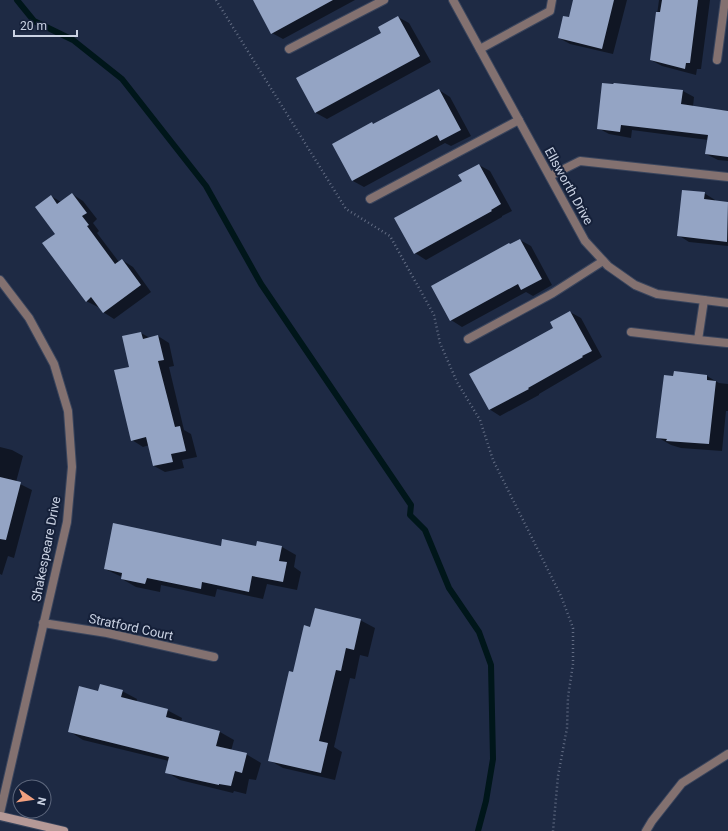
<svg xmlns="http://www.w3.org/2000/svg" width="728" height="831" viewBox="0 0 728 831" font-family="Roboto,sans-serif">
<style>
.shadow{fill:#0007}
.lines{fill:none;stroke-linecap:round;stroke-linejoin:round}
.stream{stroke:#00161a;stroke-width:6}
.building{fill:#94a4c4}
.lane-casing{stroke:#3a455d;stroke-width:10}
.street-casing{stroke:#3a455d;stroke-width:10}
.secondary-casing{stroke:#3a455d;stroke-width:10}
.path{stroke:#626c83;stroke-width:2.5;stroke-dasharray:1 3;stroke-linecap:butt}
.lane{stroke:#837170;stroke-width:8}
.street{stroke:#837170;stroke-width:8}
.secondary{stroke:#b59997;stroke-width:8}
.labels{text-anchor:middle;dominant-baseline:central;stroke-width:4;stroke-linejoin:round;paint-order:stroke}
.street-label{font-size:13px;fill:#cad2e3;stroke:#152039}
</style>
<rect width="100%" height="100%" fill="#1e2a44"/>
<!-- shadow -->
<path class="shadow" d="M 254,0 L 355,0 L 283,39 L 272,33 Z
M 574,0 L 627,0 L 613,54 L 570,44 L 559,38 L 570,18 Z
M 659,0 L 710,0 L 701,69 L 697,69 L 696,75 L 662,66 L 651,60 Z
M 398,17 L 409,23 L 431,62 L 327,119 L 316,113 L 298,79 L 382,33 Z
M 439,90 L 450,97 L 471,136 L 451,146 L 445,143 L 364,187 L 353,181 Z
M 683,91 L 694,97 L 693,107 L 728,111 L 728,161 L 718,160 L 706,154 L 708,140 L 632,130 L 631,138 L 609,134 L 598,128 Z
M 479,165 L 490,171 L 512,211 L 502,216 L 502,217 L 426,260 L 415,253 Z
M 704,193 L 715,200 L 715,202 L 728,203 L 728,246 L 689,242 L 678,235 Z
M 72,194 L 83,201 L 97,219 L 93,223 L 99,231 L 97,233 L 119,262 L 122,260 L 133,267 L 151,292 L 114,319 L 103,312 L 99,306 L 98,307 L 86,301 L 56,234 L 51,196 L 61,202 Z
M 520,240 L 531,246 L 552,285 L 533,296 L 526,292 L 462,327 L 451,320 L 511,245 Z
M 570,312 L 581,318 L 602,357 L 539,394 L 539,395 L 500,416 L 489,409 L 554,328 Z
M 141,333 L 150,338 L 158,336 L 169,343 L 174,366 L 169,367 L 184,430 L 191,434 L 197,457 L 182,460 L 184,468 L 165,472 L 154,466 L 149,445 L 143,447 L 132,440 L 130,367 Z
M 674,372 L 707,376 L 719,383 L 728,384 L 728,411 L 726,411 L 722,451 L 681,448 L 671,445 L 657,437 Z
M 0,447 L 12,450 L 23,456 L 16,482 L 32,490 L 14,558 L 8,556 L 2,575 L 0,574 Z
M 258,542 L 282,547 L 296,555 L 294,567 L 301,572 L 297,590 L 267,584 L 263,599 L 217,589 L 215,597 L 161,585 L 160,592 L 136,587 L 122,579 L 122,577 L 105,569 L 222,547 L 257,547 Z
M 360,620 L 375,628 L 368,657 L 360,655 L 355,679 L 350,678 L 334,747 L 342,752 L 335,780 L 283,768 L 269,760 L 293,673 L 311,628 Z
M 122,691 L 137,699 L 136,702 L 167,710 L 182,718 L 181,722 L 220,732 L 234,740 L 231,751 L 246,754 L 261,763 L 256,780 L 249,779 L 246,794 L 234,791 L 233,793 L 180,780 L 166,772 L 169,761 L 83,740 L 69,731 L 99,692 Z"/>
<g class="lines">
<!-- stream -->
<path class="stream" d="M 17,0 L 34,21 L 73,40 L 122,79 L 206,186 L 261,284 L 411,505 L 410,515 L 425,530 L 449,588 L 479,632 L 491,665 L 493,759 L 486,801 L 478,831"/>
</g>
<!-- building -->
<path class="building" d="M 253,0 L 333,0 L 271,34 Z
M 573,0 L 614,0 L 602,49 L 558,38 L 563,16 L 569,17 Z
M 662,0 L 698,0 L 690,63 L 686,63 L 685,69 L 650,60 L 656,12 L 660,12 Z
M 398,16 L 420,56 L 315,113 L 296,78 L 381,33 L 378,27 Z
M 602,83 L 613,84 L 614,83 L 683,90 L 681,104 L 728,111 L 728,157 L 705,154 L 708,135 L 621,125 L 620,132 L 597,129 Z
M 439,89 L 461,130 L 440,141 L 437,135 L 352,181 L 332,144 L 372,122 L 373,124 Z
M 479,164 L 501,204 L 491,210 L 492,211 L 414,254 L 394,218 L 462,181 L 458,175 Z
M 682,190 L 705,192 L 704,199 L 728,202 L 727,242 L 677,236 Z
M 72,193 L 87,213 L 82,216 L 89,225 L 87,226 L 115,264 L 122,259 L 141,285 L 103,313 L 91,297 L 86,302 L 42,243 L 55,234 L 35,207 L 51,195 L 57,204 Z
M 520,239 L 542,279 L 521,290 L 518,284 L 450,321 L 431,286 L 509,243 L 510,244 Z
M 570,311 L 592,351 L 582,356 L 583,357 L 528,388 L 529,389 L 489,410 L 469,374 L 553,328 L 550,322 Z
M 141,332 L 143,339 L 158,335 L 164,360 L 158,361 L 175,427 L 180,426 L 186,451 L 171,454 L 173,462 L 153,466 L 146,437 L 131,441 L 114,370 L 129,367 L 122,336 Z
M 674,371 L 707,375 L 707,380 L 716,381 L 709,444 L 666,441 L 667,439 L 656,438 L 664,375 L 673,376 Z
M 0,477 L 21,482 L 6,540 L 0,539 Z
M 113,523 L 221,546 L 222,539 L 256,546 L 257,541 L 282,546 L 279,561 L 287,562 L 283,582 L 252,576 L 249,592 L 202,582 L 201,589 L 147,578 L 145,584 L 121,579 L 122,573 L 104,569 Z
M 315,608 L 361,619 L 354,650 L 346,648 L 341,671 L 336,670 L 319,741 L 328,743 L 321,773 L 268,761 L 289,671 L 293,672 L 304,625 L 310,627 Z
M 100,684 L 123,690 L 121,697 L 168,709 L 166,717 L 220,731 L 216,746 L 247,753 L 242,773 L 235,771 L 231,786 L 219,784 L 219,785 L 196,780 L 165,773 L 169,757 L 68,732 L 79,686 L 98,691 Z"/>
<g class="lines">
<defs>
<path id="lane" d="M 289,49 L 384,0
M 480,49 L 550,11 L 552,0
M 717,60 L 725,0
M 550,176 L 580,161 L 728,177
M 370,199 L 519,120
M 631,332 L 698,340 L 704,300
M 468,339 L 553,293 L 603,261
M 698,340 L 727,343"/>
<path id="street" d="M 453,0 L 585,241 L 608,266 L 635,285 L 657,294 L 728,303
M 0,280 L 29,318 L 54,364 L 68,411 L 72,467 L 67,522 L 0,813
M 43,623 L 107,633 L 214,657
M 646,831 L 652,821 L 682,783 L 728,754"/>
<path id="secondary" d="M 0,816 L 64,831"/>
</defs>
<!-- lane casing -->
<use href="#lane" class="lane-casing"/>
<!-- street casing -->
<use href="#street" class="street-casing"/>
<!-- secondary casing -->
<use href="#secondary" class="secondary-casing"/>
<!-- path -->
<path class="path" d="M 216,0 L 346,209 L 390,236 L 434,315 L 440,343 L 457,382 L 480,420 L 493,460 L 561,596 L 573,628 L 573,664 L 568,697 L 567,728 L 558,776 L 553,831"/>
<!-- lane -->
<use href="#lane" class="lane"/>
<!-- street -->
<use href="#street" class="street"/>
<!-- secondary -->
<use href="#secondary" class="secondary"/>
</g>
<g class="labels">
<!-- street labels -->
<g class="street-label">
<text transform="translate(569 186) rotate(61)">Ellsworth Drive</text>
<text transform="translate(46 549) rotate(-79)">Shakespeare Drive</text>
<text transform="translate(131 627) rotate(12)">Stratford Court</text>
</g>
</g>
<!-- north arrow -->
<g transform="translate(32 799) rotate(103)"><circle r="19" fill="#152039" stroke="#5d677d"/>
<path d="M0-3L7 15L0 10L-7 15Z" fill="#f2a07f"/>
<text y="-6" font-size="11" font-weight="bold" text-anchor="middle" fill="#cad2e3">N</text>
</g>
<!-- scale -->
<path d="M14 30v6h63v-6" fill="none" stroke="#cad2e3" stroke-width="2"/>
<text x="20" y="30" font-size="12" fill="#cad2e3" stroke="#152039" stroke-width="3" paint-order="stroke">20 m</text>
</svg>
